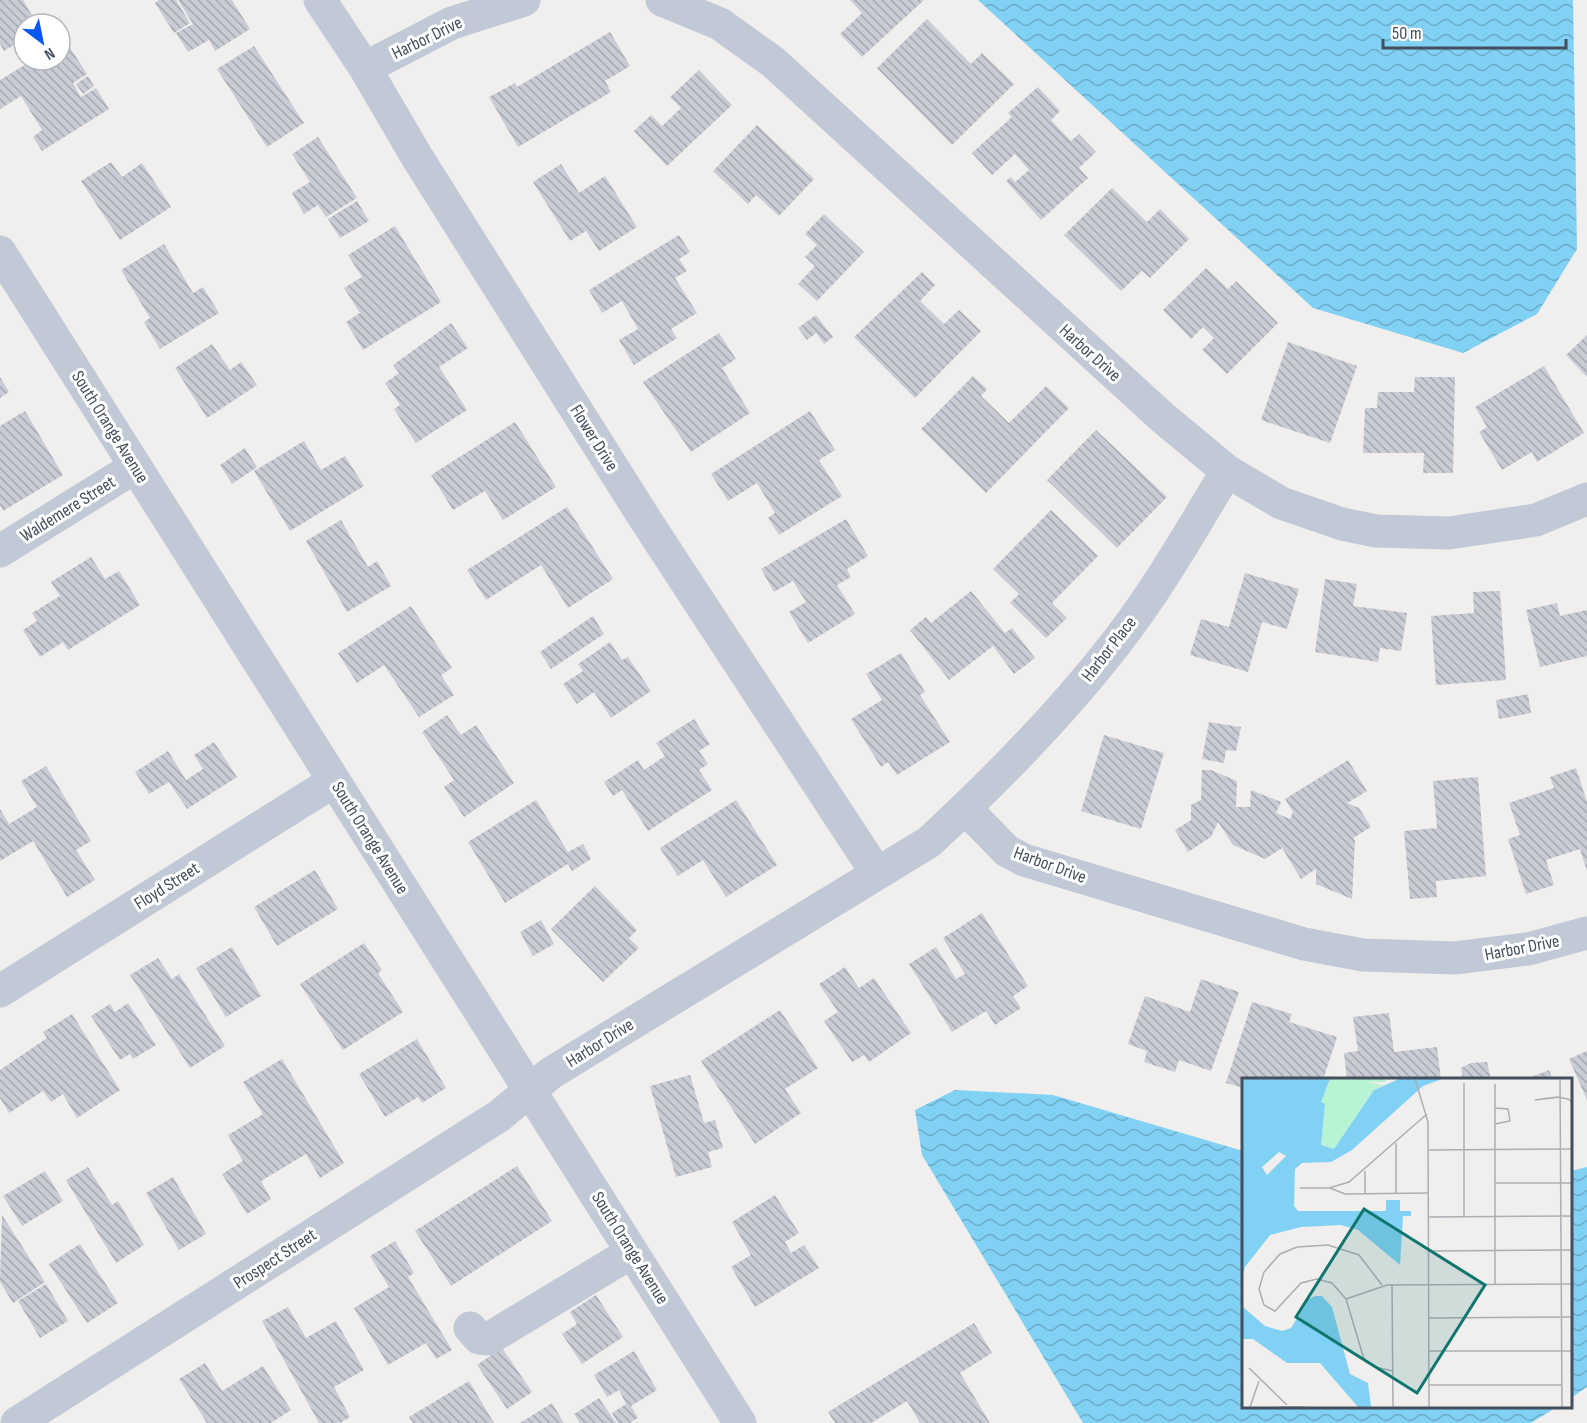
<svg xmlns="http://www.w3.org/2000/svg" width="1587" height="1423" viewBox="0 0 1587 1423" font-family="'Sofia Sans Condensed',sans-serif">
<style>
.water{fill:url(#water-waves)}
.building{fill:url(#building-back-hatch)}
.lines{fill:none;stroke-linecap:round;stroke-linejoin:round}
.minor{stroke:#c0c9d5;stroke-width:33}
.labels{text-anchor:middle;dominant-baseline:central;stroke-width:6;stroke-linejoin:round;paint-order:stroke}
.street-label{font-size:18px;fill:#444f5d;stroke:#fff}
.inset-road{fill:none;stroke:#acaeb4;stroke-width:1.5}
.view{fill:#0f766e;fill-opacity:0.15;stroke:#0f766e;stroke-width:3}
.inset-edge{fill:none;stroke:#444f5d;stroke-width:3}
</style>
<defs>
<pattern id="water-waves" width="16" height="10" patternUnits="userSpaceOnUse" patternTransform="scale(1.5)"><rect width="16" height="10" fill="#81d1f4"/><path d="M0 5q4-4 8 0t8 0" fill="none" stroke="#6bacc9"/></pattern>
<pattern id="building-back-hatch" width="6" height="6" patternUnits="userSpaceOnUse" patternTransform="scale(1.5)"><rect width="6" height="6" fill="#c9ccd4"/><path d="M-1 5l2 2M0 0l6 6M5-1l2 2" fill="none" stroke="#a5a8af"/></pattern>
</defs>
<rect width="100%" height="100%" fill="#f1eeee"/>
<!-- water -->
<path class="water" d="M 978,0 L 1573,0 L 1577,249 L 1537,314 L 1463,353 L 1313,308 Z
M 955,1090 L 1053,1095 L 1243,1151 L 1244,1406 L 1557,1407 L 1531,1423 L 1083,1423 L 922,1155 L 915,1110 Z
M 1587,1167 L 1587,1387 L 1571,1398 L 1571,1171 Z"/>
<!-- building -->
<path class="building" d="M 0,0 L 23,0 L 37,24 L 24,24 L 24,39 L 4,51 L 0,44 Z
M 159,0 L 176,0 L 190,23 L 174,33 L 155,3 Z
M 178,0 L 232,0 L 250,29 L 215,51 L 209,40 L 188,52 L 176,33 L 193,24 Z
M 850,0 L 924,0 L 862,57 L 840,34 L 862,13 Z
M 927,19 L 971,64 L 982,53 L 1014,84 L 952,145 L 877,68 Z
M 610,32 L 630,66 L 605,81 L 611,92 L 518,147 L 489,97 L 515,83 L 517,87 Z
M 65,40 L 87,74 L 73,83 L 81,97 L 96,88 L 109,109 L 42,151 L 33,137 L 42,130 L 21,96 L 0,109 L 0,80 L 33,60 L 60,60 L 60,43 Z
M 254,46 L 304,123 L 267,147 L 217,69 Z
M 699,70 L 732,105 L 667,166 L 634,131 L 651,115 L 662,126 L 681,108 L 670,97 Z
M 88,76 L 94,86 L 83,94 L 76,84 Z
M 1038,87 L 1060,111 L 1051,120 L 1071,141 L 1079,134 L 1096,152 L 1079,168 L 1088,178 L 1041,220 L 1006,181 L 1011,177 L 1015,182 L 1029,170 L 1015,154 L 992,175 L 972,153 L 1012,117 L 1008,113 Z
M 757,125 L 814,179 L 779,216 L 756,195 L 748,204 L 713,171 Z
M 318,137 L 357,198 L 326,217 L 318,205 L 304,214 L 292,193 L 310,182 L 292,154 Z
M 111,162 L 122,177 L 142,163 L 171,207 L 120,240 L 81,181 Z
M 561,164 L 579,193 L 605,176 L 637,227 L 599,251 L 586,231 L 570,241 L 533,182 Z
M 1112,188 L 1147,222 L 1160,209 L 1189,239 L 1150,278 L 1142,271 L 1121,291 L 1064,235 Z
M 357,201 L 369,221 L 340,238 L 328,219 Z
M 824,214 L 864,252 L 817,301 L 798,284 L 815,266 L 805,257 L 817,245 L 805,234 Z
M 395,226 L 441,302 L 363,350 L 346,322 L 360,313 L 344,288 L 362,277 L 348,255 Z
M 679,235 L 690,252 L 679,259 L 687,271 L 675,278 L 697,313 L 671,329 L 677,338 L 634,365 L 619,340 L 638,329 L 622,301 L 602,313 L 589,290 Z
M 164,244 L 193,293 L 203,287 L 219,313 L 160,349 L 144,322 L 150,318 L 121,270 Z
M 1206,268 L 1228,289 L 1236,281 L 1278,323 L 1227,374 L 1202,350 L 1214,338 L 1203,327 L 1191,339 L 1163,310 Z
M 922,272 L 935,285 L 920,301 L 944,324 L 959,310 L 981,331 L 915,398 L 854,337 Z
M 816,315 L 833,337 L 824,344 L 816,333 L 807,340 L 798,328 Z
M 451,323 L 468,348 L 439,367 L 467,410 L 416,443 L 394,409 L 400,405 L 385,383 L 399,373 L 393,365 Z
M 719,333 L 736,359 L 722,368 L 750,413 L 691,452 L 643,382 Z
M 1587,335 L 1587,377 L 1566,355 Z
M 1288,342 L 1357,366 L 1330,443 L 1261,420 Z
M 212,344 L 230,370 L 241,362 L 257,385 L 207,418 L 175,368 Z
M 1544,366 L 1584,433 L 1537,462 L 1532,452 L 1502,470 L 1479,432 L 1487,427 L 1475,407 Z
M 973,376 L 987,389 L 981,396 L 1009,423 L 1046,386 L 1069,408 L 986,493 L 921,429 Z
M 0,377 L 9,392 L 0,398 Z
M 1415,377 L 1455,377 L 1453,473 L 1423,473 L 1424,453 L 1363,453 L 1365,408 L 1377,408 L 1378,392 L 1414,392 Z
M 25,411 L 63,475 L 3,511 L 0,505 L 0,426 Z
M 810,411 L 835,450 L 819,460 L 842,496 L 779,535 L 768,518 L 775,513 L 757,483 L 728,501 L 711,474 Z
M 515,422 L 556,487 L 503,520 L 485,491 L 453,510 L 431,475 Z
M 1096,430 L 1167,497 L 1117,548 L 1047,480 Z
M 304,441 L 321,470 L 345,456 L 364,486 L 290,531 L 254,471 Z
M 245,448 L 257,467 L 232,484 L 220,465 Z
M 567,507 L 613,579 L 568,608 L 541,565 L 486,600 L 467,570 Z
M 1051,510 L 1098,556 L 1052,603 L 1067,618 L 1046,638 L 1010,603 L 1019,594 L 993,569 Z
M 846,519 L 868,556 L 847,569 L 851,577 L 837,585 L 855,614 L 808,643 L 789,612 L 806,602 L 793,581 L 774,592 L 761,569 Z
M 341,520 L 368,567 L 377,561 L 391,586 L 347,612 L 306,541 Z
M 91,557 L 105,579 L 119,571 L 140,605 L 68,650 L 63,642 L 40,657 L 23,630 L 37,621 L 32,613 L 60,596 L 51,582 Z
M 1245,573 L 1299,589 L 1287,629 L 1262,622 L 1248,672 L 1190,655 L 1201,619 L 1229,627 Z
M 1325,579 L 1357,584 L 1353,606 L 1407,613 L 1401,651 L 1380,648 L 1378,662 L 1315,652 Z
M 971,591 L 1005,633 L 1012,628 L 1035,658 L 1014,674 L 993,646 L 949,680 L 910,630 L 926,617 L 931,623 Z
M 1500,591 L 1506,680 L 1436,685 L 1431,616 L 1474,613 L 1473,592 Z
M 1557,603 L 1560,616 L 1587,610 L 1587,656 L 1540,667 L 1526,610 Z
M 411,606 L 452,668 L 441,675 L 454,695 L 419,717 L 384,665 L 357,683 L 338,653 Z
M 593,616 L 604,634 L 551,669 L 540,652 Z
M 610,642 L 622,660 L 628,657 L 651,691 L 611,718 L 594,692 L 577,704 L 563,684 L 583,671 L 578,664 Z
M 901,653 L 925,692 L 920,695 L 950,742 L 897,775 L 888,762 L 881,767 L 851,719 L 882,700 L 866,674 Z
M 1528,694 L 1531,713 L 1499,719 L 1496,700 Z
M 447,715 L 461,735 L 476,725 L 514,783 L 464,817 L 444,787 L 454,780 L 422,732 Z
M 694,719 L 710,744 L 699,751 L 708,764 L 699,770 L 712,790 L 648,831 L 622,790 L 613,796 L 604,782 L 638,760 L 644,770 L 665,756 L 656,743 Z
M 1209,722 L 1241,727 L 1236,751 L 1226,750 L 1224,763 L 1202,759 Z
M 1104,735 L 1164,753 L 1141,829 L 1081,811 Z
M 214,742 L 237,777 L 187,809 L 169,782 L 149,794 L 135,772 L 168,751 L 186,780 L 203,769 L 194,755 Z
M 1348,760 L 1367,791 L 1347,803 L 1359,808 L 1371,827 L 1353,838 L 1355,841 L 1352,899 L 1316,884 L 1316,869 L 1301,879 L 1282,848 L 1265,859 L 1233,845 L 1218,822 L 1211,837 L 1188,852 L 1175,830 L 1191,820 L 1191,805 L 1201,800 L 1202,770 L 1211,770 L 1237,781 L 1236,807 L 1250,807 L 1251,790 L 1281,802 L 1276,813 L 1290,819 L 1293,812 L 1285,799 Z
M 46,766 L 91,841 L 76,850 L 95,880 L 67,897 L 33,841 L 0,861 L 0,809 L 9,824 L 37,807 L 21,781 Z
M 1576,768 L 1587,802 L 1587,871 L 1580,849 L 1546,860 L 1554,885 L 1526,894 L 1508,839 L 1520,835 L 1509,803 L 1554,788 L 1550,777 Z
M 1478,777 L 1486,876 L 1436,881 L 1437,897 L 1410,899 L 1404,831 L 1437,828 L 1433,781 Z
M 536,800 L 568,852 L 583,844 L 591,859 L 572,871 L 568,864 L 505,903 L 468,842 Z
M 736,800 L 777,865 L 726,897 L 703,860 L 678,876 L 660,848 Z
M 315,870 L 338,909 L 277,946 L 254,907 Z
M 595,886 L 637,930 L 629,938 L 639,948 L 603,982 L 551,929 Z
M 982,913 L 1028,986 L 1013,996 L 1021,1008 L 995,1025 L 986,1011 L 952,1032 L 909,964 L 936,947 L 956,979 L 965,974 L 943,938 Z
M 541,920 L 554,944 L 533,956 L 520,932 Z
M 364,943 L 382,970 L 378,973 L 403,1012 L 343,1050 L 300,984 Z
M 232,947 L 261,996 L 226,1017 L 196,968 Z
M 158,958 L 172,979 L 179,974 L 225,1046 L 190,1068 L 130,975 Z
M 845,967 L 859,988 L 874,978 L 911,1033 L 869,1062 L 864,1055 L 852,1062 L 824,1021 L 838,1012 L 819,984 Z
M 1201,979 L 1239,992 L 1211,1071 L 1179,1060 L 1175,1072 L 1144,1062 L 1147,1051 L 1128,1044 L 1145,996 L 1190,1012 Z
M 1252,1002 L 1292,1014 L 1289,1022 L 1337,1037 L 1323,1080 L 1244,1080 L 1244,1088 L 1226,1083 Z
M 128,1003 L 156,1045 L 133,1059 L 130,1054 L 120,1060 L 91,1016 L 110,1004 L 115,1012 Z
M 780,1010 L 818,1068 L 785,1089 L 801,1113 L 755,1144 L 701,1061 Z
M 1389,1013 L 1394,1052 L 1437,1047 L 1441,1080 L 1347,1080 L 1344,1053 L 1358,1051 L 1353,1017 Z
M 72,1014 L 120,1090 L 77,1118 L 63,1094 L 51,1102 L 43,1091 L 9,1113 L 0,1098 L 0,1070 L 47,1038 L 43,1032 Z
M 417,1039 L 446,1088 L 422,1103 L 418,1097 L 385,1117 L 359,1074 Z
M 1587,1051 L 1587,1100 L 1569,1059 Z
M 282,1059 L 344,1163 L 320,1178 L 306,1154 L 261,1181 L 271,1199 L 247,1214 L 222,1174 L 243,1161 L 228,1135 L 263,1114 L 243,1082 Z
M 1487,1062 L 1491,1080 L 1463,1080 L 1461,1068 L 1471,1063 Z
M 1549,1070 L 1553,1080 L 1526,1080 L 1526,1079 Z
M 690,1075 L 704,1123 L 715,1120 L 723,1148 L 708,1152 L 712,1167 L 676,1177 L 650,1086 Z
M 517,1166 L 552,1221 L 451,1286 L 415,1231 Z
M 88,1167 L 112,1205 L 118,1201 L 144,1245 L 116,1263 L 66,1180 Z
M 45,1171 L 63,1201 L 22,1226 L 3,1196 Z
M 173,1177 L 206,1234 L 179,1250 L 146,1193 Z
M 775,1195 L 799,1233 L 785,1242 L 791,1253 L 804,1245 L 819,1268 L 755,1307 L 731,1267 L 751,1255 L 732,1222 Z
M 2,1215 L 45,1282 L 13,1303 L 0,1282 Z
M 395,1241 L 414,1273 L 408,1277 L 452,1350 L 436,1359 L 426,1343 L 388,1365 L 354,1308 L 389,1287 L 370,1256 Z
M 80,1244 L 118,1303 L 87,1323 L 49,1264 Z
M 46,1284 L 68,1321 L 40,1338 L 18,1301 Z
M 596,1295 L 623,1337 L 582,1364 L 562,1334 L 577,1324 L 570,1312 Z
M 288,1307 L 306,1338 L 336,1321 L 364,1370 L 334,1387 L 350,1417 L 340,1423 L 319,1423 L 262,1321 Z
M 974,1323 L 992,1353 L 960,1373 L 990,1423 L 920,1423 L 907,1401 L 871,1423 L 835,1423 L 828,1412 Z
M 502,1348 L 532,1392 L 507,1409 L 477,1365 Z
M 634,1351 L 657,1390 L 631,1406 L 638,1418 L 630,1423 L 618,1423 L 612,1413 L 626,1404 L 619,1390 L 607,1397 L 594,1375 Z
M 205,1363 L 222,1391 L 263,1366 L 291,1410 L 271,1423 L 207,1423 L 179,1379 Z
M 469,1381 L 494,1423 L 413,1423 L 409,1417 Z
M 599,1398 L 616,1423 L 580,1423 L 574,1414 Z
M 552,1403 L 564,1423 L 520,1423 Z"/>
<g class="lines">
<!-- minor -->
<path class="minor" d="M 320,0 L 365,68 L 417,157 L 645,519 L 876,872
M 662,0 L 720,24 L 773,62 L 1162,417 L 1227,471 L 1281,503 L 1342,524 L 1376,531 L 1449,533 L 1536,520 L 1587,499
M 365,68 L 452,23 L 524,0
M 0,252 L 740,1423
M 0,551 L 135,467
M 965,808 L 1007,851 L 1024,860 L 1304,944 L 1363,955 L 1455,958 L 1528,949 L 1587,933
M 0,991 L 334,781
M 470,1328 L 479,1338 L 488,1339 L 632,1252
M 17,1423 L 499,1116 L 551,1073 L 929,842 C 995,781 1061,714 1116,643 C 1158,589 1192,529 1227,471"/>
</g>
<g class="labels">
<!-- street labels -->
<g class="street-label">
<text transform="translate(427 38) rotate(-26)">Harbor Drive</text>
<text transform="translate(1090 353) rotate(42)">Harbor Drive</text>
<text transform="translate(110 427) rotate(58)">South Orange Avenue</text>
<text transform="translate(594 438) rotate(58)">Flower Drive</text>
<text transform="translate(68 509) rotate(-32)">Waldemere Street</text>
<text transform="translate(1109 649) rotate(-52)">Harbor Place</text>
<text transform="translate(370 838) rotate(58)">South Orange Avenue</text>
<text transform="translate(1050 865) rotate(20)">Harbor Drive</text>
<text transform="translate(167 886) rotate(-32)">Floyd Street</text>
<text transform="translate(1522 948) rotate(-11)">Harbor Drive</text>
<text transform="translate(600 1043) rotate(-32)">Harbor Drive</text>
<text transform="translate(630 1248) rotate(58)">South Orange Avenue</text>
<text transform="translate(275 1259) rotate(-33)">Prospect Street</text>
</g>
</g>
<!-- overview -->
<g transform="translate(1242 1078)">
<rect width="330" height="330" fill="#f1eeee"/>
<path d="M 88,1 L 144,1 L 144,4 L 125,4 L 141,7 L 132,12 L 92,71 L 79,67 L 83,26 L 79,24 Z" fill="#b8f3d4"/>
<path d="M 0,1 L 88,1 L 79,24 L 83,26 L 79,67 L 92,71 L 132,12 L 157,1 L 200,1 L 181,8 L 110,72 L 89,84 L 60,85 L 53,91 L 52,128 L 56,133 L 144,133 L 144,122 L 158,122 L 158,133 L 169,133 L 169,138 L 161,138 L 158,187 L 116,152 L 99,147 L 59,149 L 28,157 L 3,189 L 0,200 ZM 37,74 L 44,78 L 25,97 L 20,89 ZM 73,218 L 80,218 L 90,229 L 108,296 L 126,305 L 129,329 L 116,329 L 78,285 L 45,285 L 11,261 L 0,261 L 0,228 L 23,248 L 40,253 L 49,250 L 67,221 Z" fill="#81d1f4" fill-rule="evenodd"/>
<path class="inset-road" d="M 173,1 L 186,44 L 187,329M 318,1 L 320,329M 222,5 L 222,139M 253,6 L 253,206M 318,19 L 293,22 L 315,19 L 326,21 L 330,24M 253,46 L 268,43 L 266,31 L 253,30M 154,65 L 154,116M 187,72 L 330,71M 123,93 L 123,116M 253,105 L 330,105M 58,110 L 87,110 L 107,104 L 185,36M 88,110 L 103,116 L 187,115M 187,139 L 330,138M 187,173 L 330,172M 140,207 L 117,177 L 86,167 L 55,169 L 38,176 L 22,194 L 17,211 L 22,227 L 33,233 L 59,205 L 75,201 L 90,205 L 104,221 L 122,281 L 133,289 L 151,293M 150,207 L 151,329M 104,221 L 145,207 L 330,206M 187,240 L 330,239M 187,273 L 330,273M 7,290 L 45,327M 187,307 L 320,307M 8,329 L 17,303M 37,329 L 63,329"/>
<path class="view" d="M 122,131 L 243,207 L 175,315 L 54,239 Z"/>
<rect width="330" height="330" class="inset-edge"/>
</g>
<!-- north arrow -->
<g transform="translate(42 42) rotate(148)"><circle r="28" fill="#ffffff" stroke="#b4b9be" stroke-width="1.5"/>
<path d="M0-4.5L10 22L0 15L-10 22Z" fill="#0857f1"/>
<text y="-9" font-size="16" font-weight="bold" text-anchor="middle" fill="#444f5d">N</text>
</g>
<!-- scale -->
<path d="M1383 39v9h183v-9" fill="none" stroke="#444f5d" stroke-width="3"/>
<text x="1392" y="39" font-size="18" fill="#444f5d" stroke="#ffffff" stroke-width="4.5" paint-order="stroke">50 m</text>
</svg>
